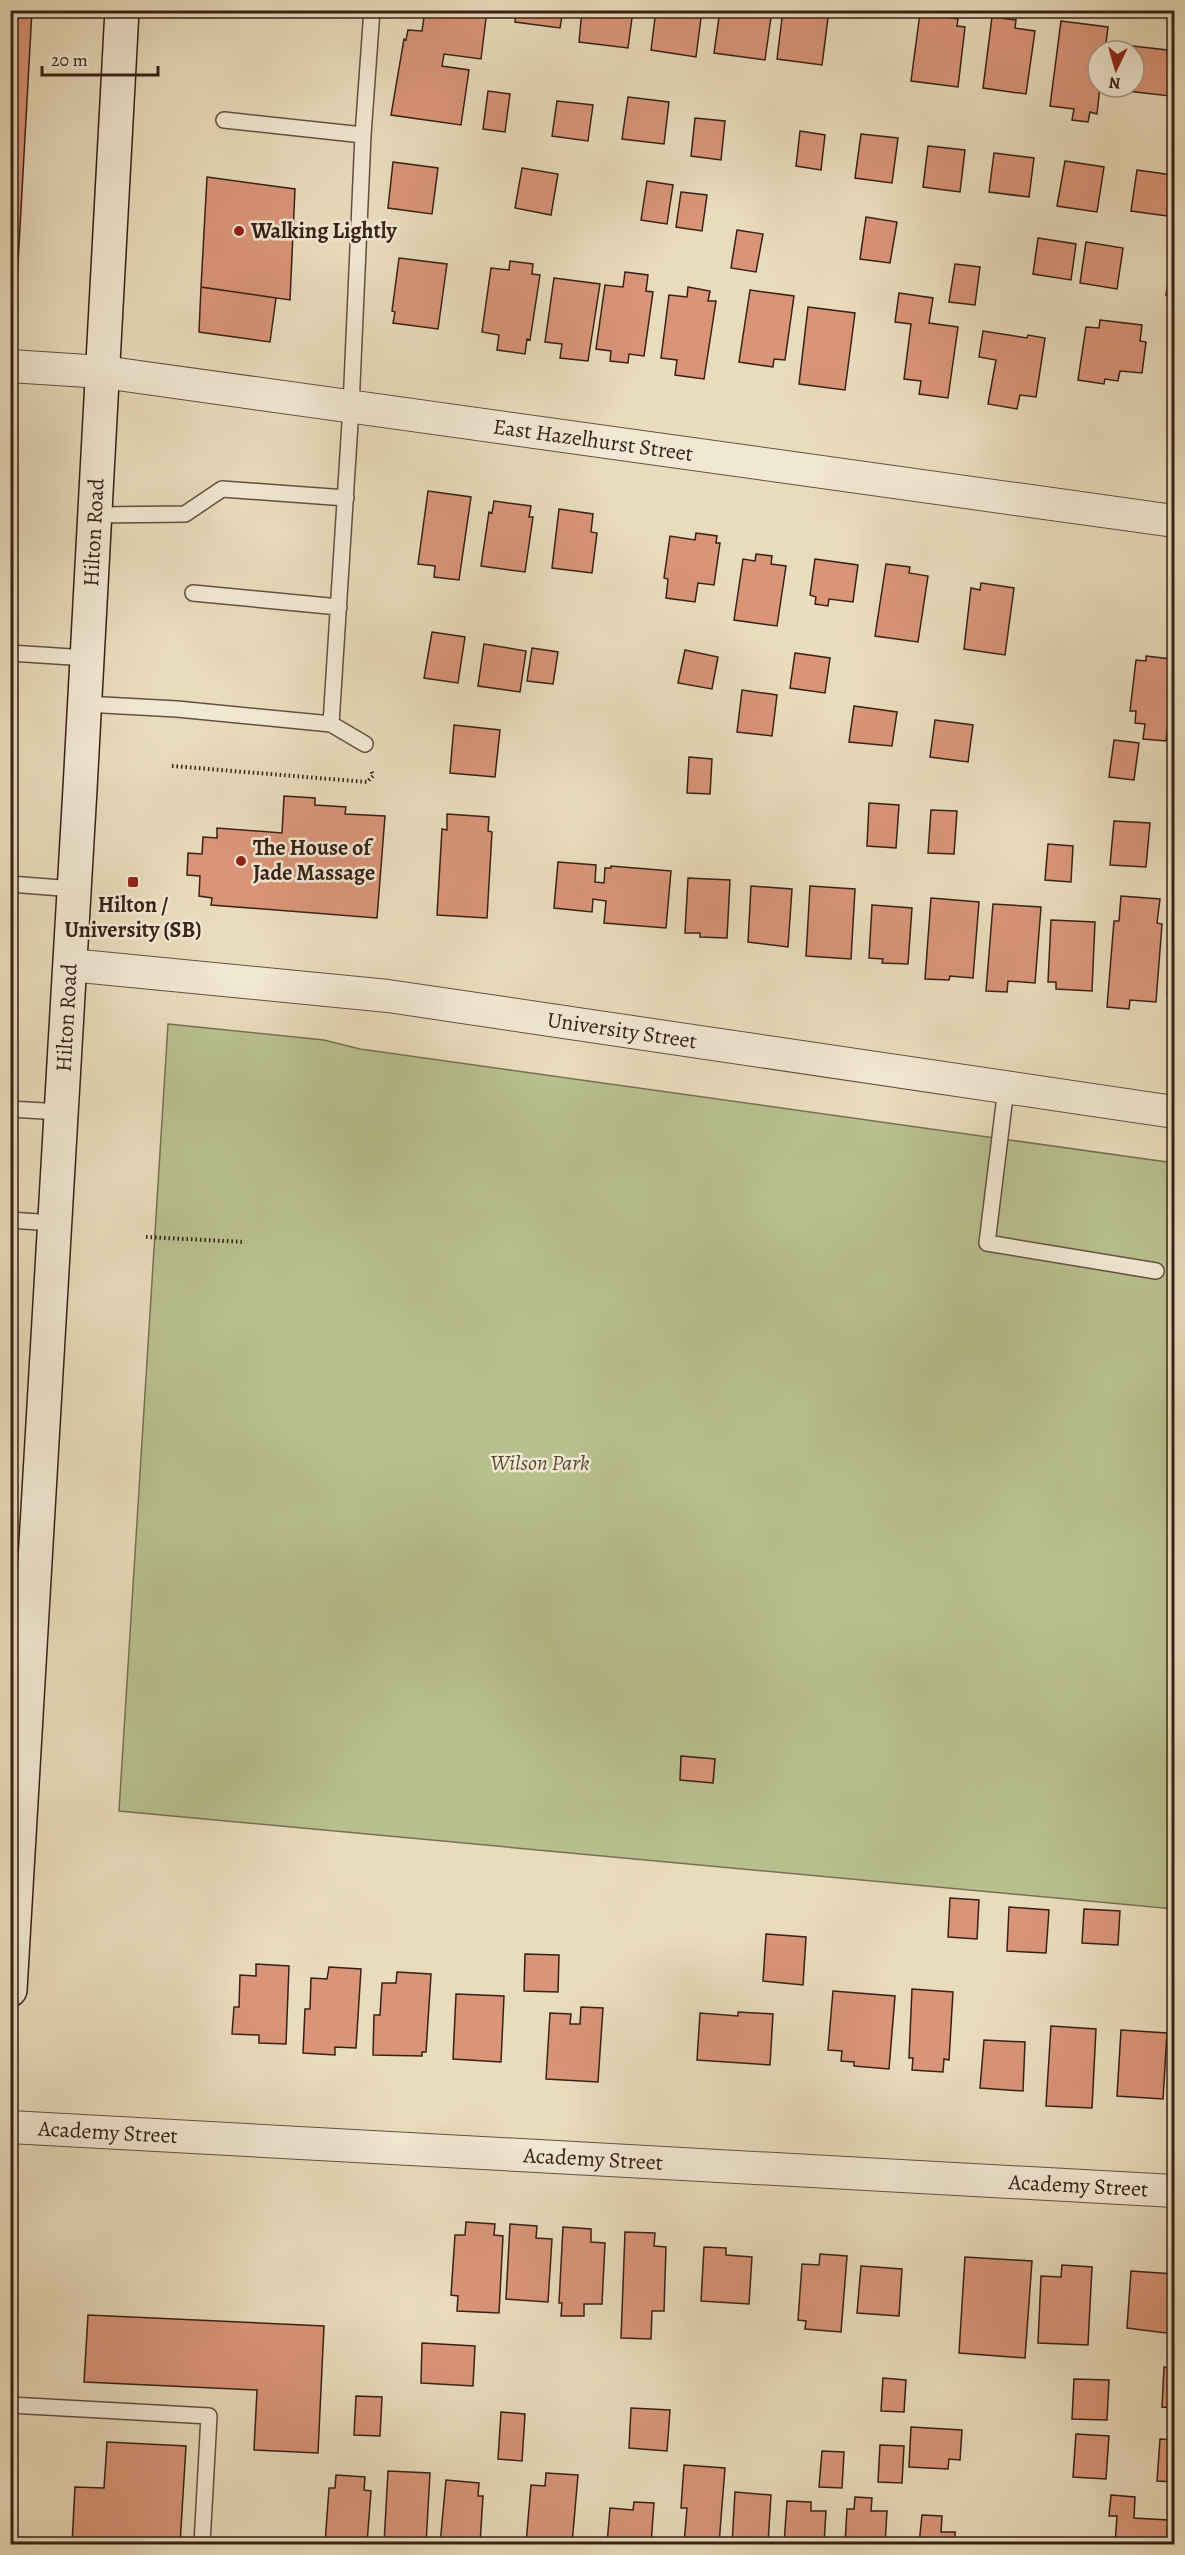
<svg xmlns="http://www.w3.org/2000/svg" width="1185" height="2555" viewBox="0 0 1185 2555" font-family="Alegreya,serif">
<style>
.green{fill:#b8c08f;stroke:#787053;stroke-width:1.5}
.building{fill:#da9579;stroke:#382117;stroke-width:1.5}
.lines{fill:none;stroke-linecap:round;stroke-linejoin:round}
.lane-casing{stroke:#645040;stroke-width:18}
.street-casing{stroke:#645040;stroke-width:34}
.secondary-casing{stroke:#382117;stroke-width:36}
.path{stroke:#382117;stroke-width:4;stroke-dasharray:1.5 3;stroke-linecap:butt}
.lane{stroke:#f1e8d3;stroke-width:15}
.street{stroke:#f1e8d3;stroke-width:32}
.secondary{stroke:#f1e8d3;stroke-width:33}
.poi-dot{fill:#8f2418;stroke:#f1e8d3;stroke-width:2}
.labels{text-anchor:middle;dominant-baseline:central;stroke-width:5;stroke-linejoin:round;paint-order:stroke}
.poi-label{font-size:22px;font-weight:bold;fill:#382117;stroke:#f1e8d3;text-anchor:start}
.street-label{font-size:22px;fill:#382117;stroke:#f1e8d3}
.park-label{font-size:22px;font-style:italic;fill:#584935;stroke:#f1e8d3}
</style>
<rect width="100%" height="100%" fill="#e9dcbc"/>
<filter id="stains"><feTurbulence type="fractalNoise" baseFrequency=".00333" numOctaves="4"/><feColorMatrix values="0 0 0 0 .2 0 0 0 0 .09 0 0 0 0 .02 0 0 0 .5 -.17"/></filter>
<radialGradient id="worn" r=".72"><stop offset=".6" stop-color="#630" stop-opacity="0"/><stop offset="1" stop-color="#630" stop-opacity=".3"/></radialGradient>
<!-- green -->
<path class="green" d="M 168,1024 L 324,1040 L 360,1049 L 1174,1163 L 1174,1909 L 119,1811 Z"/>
<!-- building -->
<path class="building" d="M 10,10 L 32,10 L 16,300 L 10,306 Z
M 425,10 L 487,10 L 481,59 L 444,54 L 442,66 L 469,70 L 461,125 L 391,115 L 404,39 L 406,40 L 408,30 L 422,31 Z
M 516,10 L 563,10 L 560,28 L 515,22 Z
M 582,10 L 633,10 L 628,48 L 579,42 Z
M 656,10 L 702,10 L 696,57 L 651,50 Z
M 720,10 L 772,10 L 765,60 L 714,53 Z
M 783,10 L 829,10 L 822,65 L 777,59 Z
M 920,13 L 958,19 L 957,26 L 965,27 L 958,87 L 911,81 Z
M 992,17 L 1016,20 L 1015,28 L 1035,31 L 1026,94 L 983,88 Z
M 1061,21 L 1108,27 L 1105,51 L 1098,51 L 1098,87 L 1100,87 L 1097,114 L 1090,112 L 1088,122 L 1072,120 L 1074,109 L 1050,106 Z
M 1133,46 L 1167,50 L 1167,54 L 1174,56 L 1170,96 L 1127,91 L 1128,87 L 1134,87 Z
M 488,91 L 510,94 L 505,132 L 483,129 Z
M 628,97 L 669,102 L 664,144 L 622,139 Z
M 557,101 L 593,105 L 588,141 L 552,136 Z
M 695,118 L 725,121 L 721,160 L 691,156 Z
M 800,131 L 825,135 L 821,170 L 796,166 Z
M 861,134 L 898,138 L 892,183 L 855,178 Z
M 928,146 L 965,150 L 960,192 L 923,187 Z
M 994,153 L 1034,158 L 1029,197 L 989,192 Z
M 1065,161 L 1104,167 L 1097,212 L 1057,206 Z
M 393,162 L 438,168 L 432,214 L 388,208 Z
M 522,168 L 558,174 L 551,215 L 515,208 Z
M 1137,170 L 1172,175 L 1167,216 L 1131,211 Z
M 207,177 L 295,189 L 290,300 L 201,287 Z
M 647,181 L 673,185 L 667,224 L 641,220 Z
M 681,192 L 707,195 L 702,231 L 676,227 Z
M 866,217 L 897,222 L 890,263 L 860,259 Z
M 737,230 L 763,234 L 756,272 L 731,268 Z
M 1038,238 L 1076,244 L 1071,280 L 1033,274 Z
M 1086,242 L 1123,248 L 1117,289 L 1080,283 Z
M 1172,257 L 1174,258 L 1174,296 L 1166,295 Z
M 399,258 L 447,264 L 438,329 L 393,323 L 395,312 L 392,311 Z
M 510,261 L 533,264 L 532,274 L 540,275 L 530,340 L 527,339 L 525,354 L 497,350 L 499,335 L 482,332 L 491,268 L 509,270 Z
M 955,264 L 980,267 L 975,305 L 949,302 Z
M 625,272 L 648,275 L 646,291 L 653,292 L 644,356 L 629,354 L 628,363 L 610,361 L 611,351 L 596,349 L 605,285 L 623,287 Z
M 554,278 L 600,284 L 588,361 L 560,358 L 562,344 L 545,342 Z
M 201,287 L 276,298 L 270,342 L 199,332 Z
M 688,287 L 710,291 L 708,301 L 716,301 L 704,379 L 675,375 L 677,360 L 661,358 L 669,295 L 687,297 Z
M 750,290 L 794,296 L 785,360 L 774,359 L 773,367 L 739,362 Z
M 899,293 L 933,298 L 929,323 L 958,327 L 948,398 L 919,394 L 921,381 L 904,379 L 911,324 L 895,322 Z
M 808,307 L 855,313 L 845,390 L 799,384 Z
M 1100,320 L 1142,325 L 1140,341 L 1146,342 L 1142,373 L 1120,371 L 1118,381 L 1105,379 L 1104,384 L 1078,380 L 1086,327 L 1099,328 Z
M 983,331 L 1027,338 L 1028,335 L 1045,338 L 1036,397 L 1020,395 L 1017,409 L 988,404 L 996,360 L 979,357 Z
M 428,491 L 471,497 L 459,580 L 434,577 L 435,566 L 418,564 Z
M 494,501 L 531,506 L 529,517 L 533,517 L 525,572 L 481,566 L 489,512 L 492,513 Z
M 559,509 L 593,514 L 591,532 L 597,533 L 592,573 L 552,568 Z
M 696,533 L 717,536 L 716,543 L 720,543 L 714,585 L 698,583 L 695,602 L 666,598 L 668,579 L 664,578 L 670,536 L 695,540 Z
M 756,554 L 772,556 L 771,564 L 786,566 L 777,626 L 734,620 L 743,559 L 755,561 Z
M 815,559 L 858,565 L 853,602 L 829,599 L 828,606 L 815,604 L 816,597 L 810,595 Z
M 886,564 L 910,567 L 909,573 L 928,576 L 918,642 L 875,636 Z
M 981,583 L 1014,588 L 1005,655 L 964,649 L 971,588 L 980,590 Z
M 432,632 L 465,637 L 458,683 L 424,678 Z
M 484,644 L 526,651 L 520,692 L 478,686 Z
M 532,648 L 558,652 L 553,684 L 527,681 Z
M 685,650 L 718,657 L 712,689 L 678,683 Z
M 795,653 L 830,658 L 825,693 L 790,688 Z
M 1146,656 L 1171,659 L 1171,665 L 1174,665 L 1174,717 L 1169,716 L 1166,741 L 1143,739 L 1145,724 L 1135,723 L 1136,711 L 1130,711 L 1136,660 L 1146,661 Z
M 742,690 L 777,695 L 772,736 L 737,732 Z
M 854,706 L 897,712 L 892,746 L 849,742 Z
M 935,720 L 973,725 L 968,762 L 930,757 Z
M 454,725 L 500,730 L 495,777 L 450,773 Z
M 1114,740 L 1139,743 L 1134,780 L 1109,777 Z
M 689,757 L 712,759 L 710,794 L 687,793 Z
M 284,796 L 315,798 L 315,805 L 346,807 L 345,814 L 385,816 L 377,918 L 211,905 L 212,898 L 199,896 L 200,876 L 187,875 L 188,853 L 202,854 L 203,837 L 217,838 L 217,828 L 282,833 Z
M 869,803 L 899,805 L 896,848 L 867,846 Z
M 931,810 L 957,811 L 954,854 L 928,853 Z
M 447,814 L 489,817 L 488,831 L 492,832 L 487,918 L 437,915 L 442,829 L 447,830 Z
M 1114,821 L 1150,823 L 1146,867 L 1110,865 Z
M 1048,844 L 1073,846 L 1071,882 L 1045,880 Z
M 558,862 L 596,865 L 595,882 L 604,883 L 605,868 L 611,868 L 611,866 L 671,871 L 666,928 L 604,923 L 606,901 L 593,899 L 592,912 L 554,908 Z
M 688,878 L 730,880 L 727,938 L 700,937 L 700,933 L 685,933 Z
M 751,886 L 792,889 L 788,947 L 748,942 Z
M 810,886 L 855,889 L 851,959 L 806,956 Z
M 1121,896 L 1160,899 L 1157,923 L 1162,924 L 1156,1002 L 1130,1000 L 1129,1009 L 1107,1007 L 1114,921 L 1119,921 Z
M 931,898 L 979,902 L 973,978 L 950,976 L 949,980 L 925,979 Z
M 993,904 L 1041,907 L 1035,983 L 1008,981 L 1007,992 L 986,991 Z
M 872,905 L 912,908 L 908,964 L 882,963 L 883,959 L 869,958 Z
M 1051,920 L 1095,922 L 1092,991 L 1056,989 L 1056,982 L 1048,982 Z
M 1171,945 L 1174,945 L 1174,995 L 1167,995 Z
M 681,1756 L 715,1759 L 713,1783 L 680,1780 Z
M 950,1898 L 979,1900 L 977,1939 L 948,1937 Z
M 1009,1907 L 1049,1910 L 1046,1953 L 1007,1951 Z
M 1084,1909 L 1120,1911 L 1118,1945 L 1082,1943 Z
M 766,1934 L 806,1937 L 803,1985 L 763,1981 Z
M 525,1954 L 559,1955 L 558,1992 L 524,1991 Z
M 256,1964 L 289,1966 L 286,2044 L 259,2043 L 259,2035 L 232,2034 L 234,2007 L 239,2007 L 240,1975 L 256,1976 Z
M 329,1967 L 361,1969 L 356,2048 L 335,2047 L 335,2055 L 303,2053 L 305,2009 L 310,2009 L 311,1978 L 327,1979 Z
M 397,1972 L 431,1974 L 426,2052 L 422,2052 L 422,2056 L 373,2055 L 374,2015 L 380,2015 L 382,1983 L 396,1983 Z
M 912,1989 L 953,1992 L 949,2060 L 944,2059 L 943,2072 L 912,2070 L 913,2058 L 909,2058 Z
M 833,1991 L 895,1996 L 889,2069 L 854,2066 L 854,2062 L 841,2061 L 842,2051 L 828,2050 Z
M 456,1994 L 504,1996 L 501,2062 L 453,2059 Z
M 581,2007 L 603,2008 L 598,2082 L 546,2079 L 550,2013 L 571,2014 L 570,2024 L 580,2024 Z
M 738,2012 L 773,2014 L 770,2065 L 697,2060 L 700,2013 L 738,2016 Z
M 1051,2026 L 1096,2029 L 1092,2108 L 1046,2106 Z
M 1121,2030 L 1167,2033 L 1163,2099 L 1117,2096 Z
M 984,2040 L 1025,2042 L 1023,2091 L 980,2088 Z
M 466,2222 L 495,2224 L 494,2235 L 503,2236 L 499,2313 L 457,2311 L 458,2296 L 451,2295 L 455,2235 L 465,2235 Z
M 510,2224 L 537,2226 L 536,2238 L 552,2239 L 548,2302 L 506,2299 Z
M 563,2227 L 591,2229 L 591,2242 L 605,2243 L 602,2304 L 584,2304 L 584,2316 L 561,2316 L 562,2303 L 559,2303 Z
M 625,2232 L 655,2233 L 654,2246 L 666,2247 L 664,2311 L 652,2311 L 651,2339 L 621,2338 Z
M 704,2247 L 726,2248 L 726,2255 L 752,2257 L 749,2304 L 701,2301 Z
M 820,2254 L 847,2256 L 841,2332 L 805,2329 L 806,2321 L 798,2320 L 802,2264 L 819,2265 Z
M 965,2257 L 1032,2261 L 1025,2358 L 959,2353 Z
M 1062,2265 L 1092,2267 L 1088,2345 L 1038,2343 L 1041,2276 L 1061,2277 Z
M 861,2266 L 902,2269 L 899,2316 L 857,2313 Z
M 1131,2271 L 1174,2274 L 1174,2334 L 1127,2328 Z
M 88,2315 L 324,2326 L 318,2453 L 254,2450 L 257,2390 L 84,2382 Z
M 422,2343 L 475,2346 L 473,2386 L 421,2383 Z
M 1164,2367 L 1174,2368 L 1174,2408 L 1162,2407 Z
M 883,2378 L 906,2380 L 904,2412 L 881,2411 Z
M 1074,2379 L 1109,2380 L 1107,2420 L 1072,2419 Z
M 356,2396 L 382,2397 L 380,2436 L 354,2435 Z
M 631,2408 L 670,2410 L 667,2451 L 629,2448 Z
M 501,2412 L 525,2414 L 522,2461 L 498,2459 Z
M 911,2427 L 962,2430 L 960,2460 L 949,2459 L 948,2469 L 909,2467 Z
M 1076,2434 L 1109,2436 L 1106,2479 L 1073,2477 Z
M 1160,2439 L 1174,2440 L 1174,2482 L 1157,2481 Z
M 107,2442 L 186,2446 L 180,2544 L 72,2544 L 75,2487 L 104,2488 Z
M 880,2445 L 904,2446 L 902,2483 L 878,2482 Z
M 822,2451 L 844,2452 L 842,2488 L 819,2487 Z
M 684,2465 L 725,2468 L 719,2544 L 684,2544 L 687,2508 L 681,2508 Z
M 388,2471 L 430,2473 L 426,2544 L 384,2544 Z
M 546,2473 L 578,2475 L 572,2544 L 526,2544 L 531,2485 L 545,2486 Z
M 336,2475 L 365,2477 L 364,2490 L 371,2491 L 367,2544 L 325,2544 L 329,2488 L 335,2488 Z
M 446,2480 L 479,2483 L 478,2496 L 483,2496 L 480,2544 L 440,2544 Z
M 735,2492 L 771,2495 L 768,2544 L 732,2544 Z
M 1111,2495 L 1135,2497 L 1134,2518 L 1168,2520 L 1166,2544 L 1115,2544 L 1117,2516 L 1109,2516 Z
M 855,2497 L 872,2498 L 871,2511 L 887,2511 L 885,2544 L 845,2544 L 847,2509 L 854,2509 Z
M 787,2501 L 811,2502 L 811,2511 L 826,2511 L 824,2544 L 784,2544 Z
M 634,2502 L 654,2503 L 651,2544 L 607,2544 L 610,2508 L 633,2510 Z
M 922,2515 L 942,2516 L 941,2532 L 955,2532 L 955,2544 L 919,2544 Z
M 1053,2541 L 1079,2543 L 1079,2544 L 1031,2544 L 1031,2543 L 1053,2544 Z"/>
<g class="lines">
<defs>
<path id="lane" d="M 224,120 L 363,135
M 95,515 L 185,514 L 222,489 L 346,498
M 193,593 L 339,607
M 10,653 L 87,658
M 85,704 L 177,709 L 331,724 L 365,744
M 331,724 L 351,407 L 363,135 L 372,10
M 10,884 L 74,889
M 1006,1088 L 987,1243 L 1156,1271
M 10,1109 L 61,1112
M 10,1220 L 53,1223
M 10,2405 L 209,2416 L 202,2544"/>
<g id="street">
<path id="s1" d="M 10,366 L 103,372 L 1174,521"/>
<path id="s2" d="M 70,965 L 388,996 L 1174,1112"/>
<path id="s3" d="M 10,2127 L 1174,2191"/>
</g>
<g id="secondary">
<path id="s4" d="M 10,1990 L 80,789 L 122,10"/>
</g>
</defs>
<!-- lane casing -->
<use href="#lane" class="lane-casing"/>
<!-- street casing -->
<use href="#street" class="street-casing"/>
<!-- secondary casing -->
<use href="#secondary" class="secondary-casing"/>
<!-- path -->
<path class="path" d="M 172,766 L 367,782 L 373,776 L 371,770
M 146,1237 L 245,1242"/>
<!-- lane -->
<use href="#lane" class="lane"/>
<!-- street -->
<use href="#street" class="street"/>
<!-- secondary -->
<use href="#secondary" class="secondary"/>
</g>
<!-- markers -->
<g class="poi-dot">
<circle cx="239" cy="231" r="6"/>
<circle cx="241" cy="861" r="6"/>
<rect x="127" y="876" width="12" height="12" rx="3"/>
</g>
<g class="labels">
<!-- poi labels -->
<g class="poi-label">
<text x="251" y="231">Walking Lightly</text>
<text x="253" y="848">The House of<tspan x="253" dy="25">Jade Massage</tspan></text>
<text x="133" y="905" text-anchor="middle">Hilton /<tspan x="133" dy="25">University (SB)</tspan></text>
</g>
<!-- street labels -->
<g class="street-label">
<text stroke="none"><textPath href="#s1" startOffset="588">East Hazelhurst Street</textPath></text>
<text stroke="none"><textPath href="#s4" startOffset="1460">Hilton Road</textPath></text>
<text stroke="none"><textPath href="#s4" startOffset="974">Hilton Road</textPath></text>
<text stroke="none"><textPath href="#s2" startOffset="556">University Street</textPath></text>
<text stroke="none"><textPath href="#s3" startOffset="98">Academy Street</textPath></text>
<text stroke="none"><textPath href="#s3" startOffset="584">Academy Street</textPath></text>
<text stroke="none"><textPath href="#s3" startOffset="1070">Academy Street</textPath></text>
</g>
<!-- park labels -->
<g class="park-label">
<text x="540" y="1463">Wilson Park</text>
</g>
</g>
<!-- margin -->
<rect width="1185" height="2555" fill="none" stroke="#e9dcbc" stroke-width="36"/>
<rect x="12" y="12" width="1161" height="2531" fill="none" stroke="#382117" stroke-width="3"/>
<rect x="18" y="18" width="1149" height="2519" fill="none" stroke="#382117" stroke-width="1.5"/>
<!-- north arrow -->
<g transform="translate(1116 69) rotate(185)"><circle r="28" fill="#f1e8d3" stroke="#a79888" stroke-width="1.5"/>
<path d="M0-4.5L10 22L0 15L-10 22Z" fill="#8f2418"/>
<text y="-9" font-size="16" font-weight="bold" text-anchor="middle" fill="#382117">N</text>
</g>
<!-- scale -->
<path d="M42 66v9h116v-9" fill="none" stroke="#382117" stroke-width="3"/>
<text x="51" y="66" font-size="18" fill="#382117" stroke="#f1e8d3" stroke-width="4.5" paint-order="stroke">20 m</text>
<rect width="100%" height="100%" filter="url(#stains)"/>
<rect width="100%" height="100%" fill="url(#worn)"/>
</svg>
